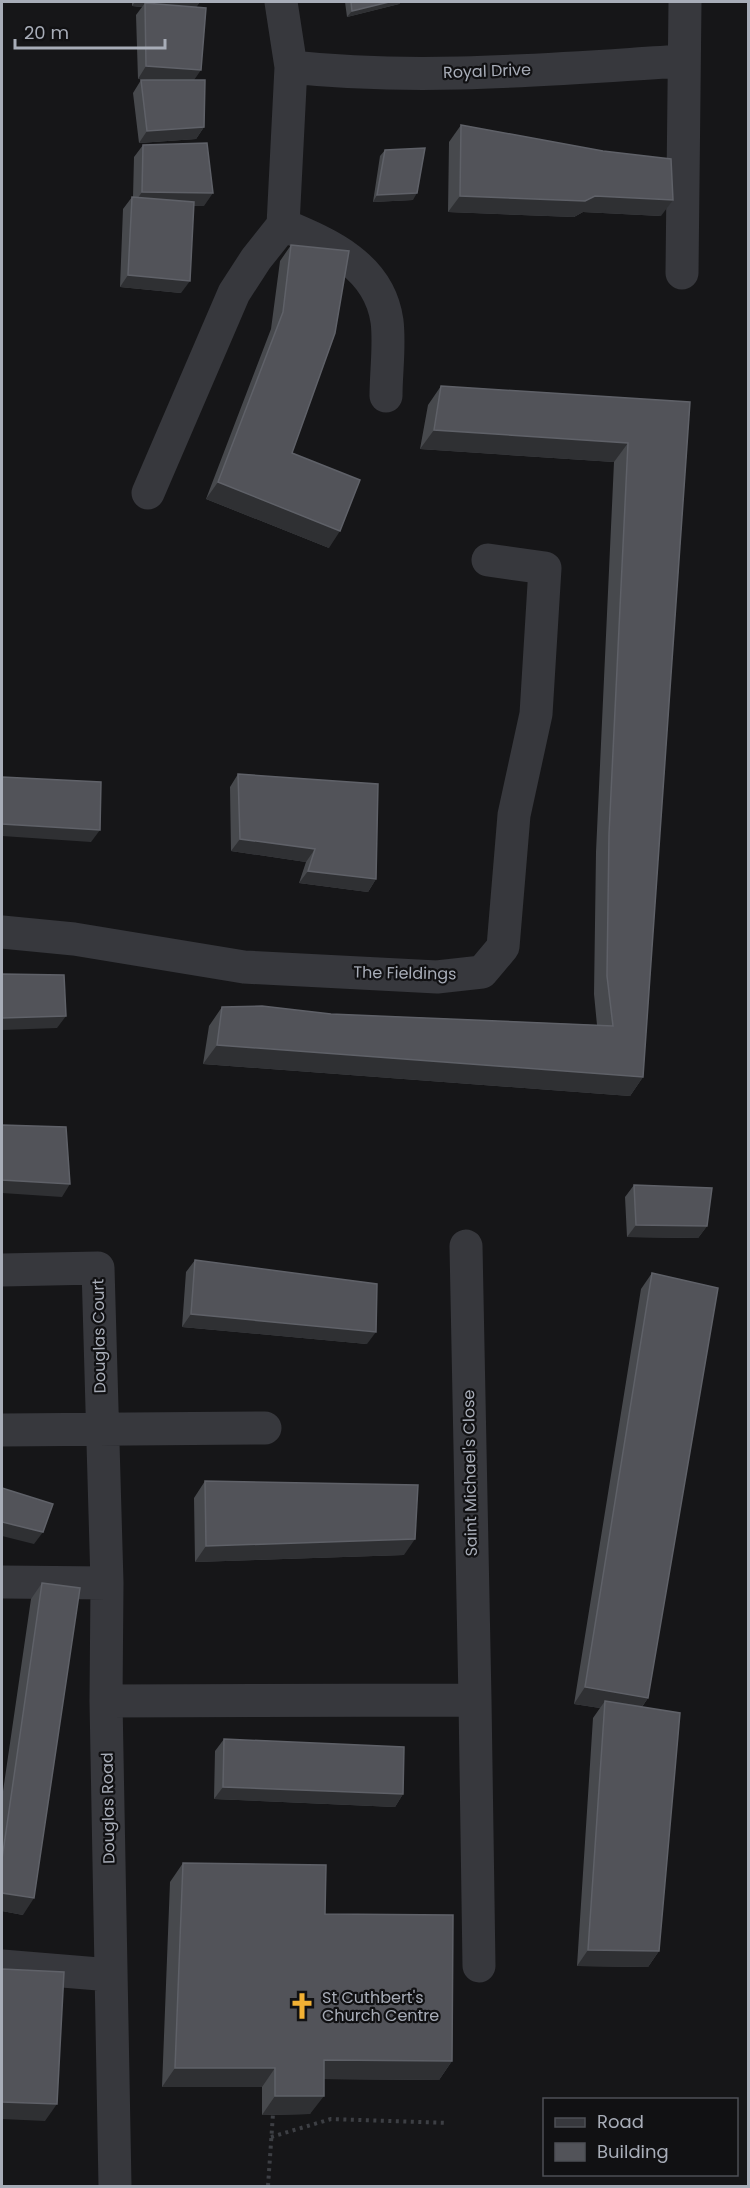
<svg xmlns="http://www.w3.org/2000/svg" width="750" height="2188" viewBox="0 0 750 2188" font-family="Poppins,sans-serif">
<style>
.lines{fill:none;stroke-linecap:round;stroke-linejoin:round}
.path{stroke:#3d3f44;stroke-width:4;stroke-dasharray:3 4.5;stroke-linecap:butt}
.minor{stroke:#37383d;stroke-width:33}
.wall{fill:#47494d}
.shaded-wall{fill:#2f3033}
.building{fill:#525359;stroke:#5f6168;stroke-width:1.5}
.labels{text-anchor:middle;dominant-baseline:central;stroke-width:4.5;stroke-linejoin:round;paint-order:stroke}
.street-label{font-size:16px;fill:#a8adb8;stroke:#111113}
.poi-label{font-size:16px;fill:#a8adb8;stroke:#111113;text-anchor:start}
</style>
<rect width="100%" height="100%" fill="#161618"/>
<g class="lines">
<!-- path -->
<path class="path" d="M 271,2137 L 331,2119 L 448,2123
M 268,2186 L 273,2114"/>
<!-- minor -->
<path class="minor" d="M 281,2 L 291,67 L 283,225
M 291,67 C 421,81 552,69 683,61
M 283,225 C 328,244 379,265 387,321 C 390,345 386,372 386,396
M 682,273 L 685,2
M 148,493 L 234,293 L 256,259 L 283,225
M 2,932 L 74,939 L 244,967 L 437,977 L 482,972 L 503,947 L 514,815 L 536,714 L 545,568 L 488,560
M 2,1270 L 98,1268 L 107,1583 L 106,1701 L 115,2186
M 2,1430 L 265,1428
M 2,1582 L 107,1583
M 475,1700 L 479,1966
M 106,1701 L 475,1700 L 466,1246
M 2,1966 L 111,1975"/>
</g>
<!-- wall -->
<path class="wall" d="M 132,2 L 200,2 L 196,7 L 194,80 L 204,127 L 196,139 L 139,143 L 133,93 L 141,80 L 159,80 L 138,79 L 136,15 L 142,7 L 132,6 Z
M 345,2 L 401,2 L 399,4 L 347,17 Z
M 461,125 L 661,216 L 583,212 L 574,217 L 448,212 L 449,142 Z
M 143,145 L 204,206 L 193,206 L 181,293 L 120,287 L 123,209 L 132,197 L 133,197 L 134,157 Z
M 385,150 L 413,200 L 373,202 L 380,156 Z
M 291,245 L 292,453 L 329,548 L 206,499 L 271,329 L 280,261 Z
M 441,386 L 690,402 L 643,1077 L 630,1096 L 203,1064 L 209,1026 L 222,1007 L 331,1014 L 597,1025 L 594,994 L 596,852 L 614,462 L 420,449 L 428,405 Z
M 238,774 L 376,879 L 368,892 L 299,883 L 306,862 L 231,851 L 230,787 Z
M 634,1185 L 707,1226 L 698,1238 L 627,1237 L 625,1197 Z
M 195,1260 L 367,1344 L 182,1327 L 186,1272 Z
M 652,1273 L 648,1698 L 642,1707 L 659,1951 L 648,1967 L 577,1966 L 593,1718 L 600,1708 L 574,1704 L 641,1289 Z
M 205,1481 L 404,1555 L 195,1562 L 194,1498 Z
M 42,1583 L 23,1915 L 2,1911 L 2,1798 L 31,1599 Z
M 224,1739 L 403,1794 L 395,1807 L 214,1799 L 215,1751 Z
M 183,1863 L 325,1914 L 452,2061 L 439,2080 L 324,2079 L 310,2114 L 262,2115 L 262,2087 L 162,2087 L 170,1882 Z"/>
<!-- shaded-wall -->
<path class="shaded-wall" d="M 135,2 L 200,2 L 193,11 L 145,3 L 142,7 L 132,6 Z
M 389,2 L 401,2 L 399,4 L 347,17 L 352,11 Z
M 146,66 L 201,70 L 192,83 L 138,79 Z
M 204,127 L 196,139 L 139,143 L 147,131 Z
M 142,192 L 213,193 L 204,206 L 133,205 Z
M 417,193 L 413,200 L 373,202 L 377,195 Z
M 460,196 L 595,196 L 673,200 L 661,216 L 583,212 L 574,217 L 448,212 Z
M 128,275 L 190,281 L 181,293 L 120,287 Z
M 434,430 L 628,443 L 614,462 L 420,449 Z
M 218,482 L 340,531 L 329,548 L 206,499 Z
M 2,824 L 100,830 L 91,842 L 2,836 Z
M 240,839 L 315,849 L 306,862 L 231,851 Z
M 308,871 L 376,879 L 368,892 L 299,883 Z
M 66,1016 L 57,1028 L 2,1030 L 2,1018 Z
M 217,1045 L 643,1077 L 630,1096 L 203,1064 Z
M 2,1180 L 70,1184 L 62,1197 L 2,1193 Z
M 636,1225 L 707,1226 L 698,1238 L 627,1237 Z
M 191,1314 L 376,1332 L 367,1344 L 182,1327 Z
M 2,1522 L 43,1532 L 34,1544 L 2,1536 Z
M 415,1539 L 404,1555 L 195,1562 L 206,1546 Z
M 585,1687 L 648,1698 L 636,1715 L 605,1701 L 600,1708 L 574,1704 Z
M 223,1787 L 403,1794 L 395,1807 L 214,1799 Z
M 2,1893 L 34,1898 L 23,1915 L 2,1911 Z
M 588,1950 L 659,1951 L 648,1967 L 577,1966 Z
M 324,2060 L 452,2061 L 439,2080 L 311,2079 Z
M 175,2068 L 275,2068 L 262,2087 L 162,2087 Z
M 275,2096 L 324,2096 L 310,2114 L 262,2115 Z
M 2,2102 L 57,2104 L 45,2121 L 2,2119 Z"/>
<!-- building -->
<path class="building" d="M 351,2 L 389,2 L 352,11 Z
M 145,3 L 206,8 L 201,70 L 146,66 Z
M 141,80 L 205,80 L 204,127 L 147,131 Z
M 461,125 L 603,151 L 671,159 L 673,200 L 595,196 L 585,201 L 460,196 Z
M 207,143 L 213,193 L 142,192 L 143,145 Z
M 425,148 L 417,193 L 377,195 L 385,150 Z
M 132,197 L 194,202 L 190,281 L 128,275 Z
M 291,245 L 349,251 L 335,333 L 292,453 L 360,480 L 340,531 L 218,482 L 283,312 Z
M 441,386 L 690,402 L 643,1077 L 217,1045 L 222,1007 L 262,1006 L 331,1014 L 613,1026 L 607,976 L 609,834 L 628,443 L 434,430 Z
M 238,774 L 378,784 L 376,879 L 308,871 L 315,849 L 240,839 Z
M 2,777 L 101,782 L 100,830 L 2,824 Z
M 2,974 L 64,975 L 66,1016 L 2,1018 Z
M 2,1125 L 66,1127 L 70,1184 L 2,1180 Z
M 634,1185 L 712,1188 L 707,1226 L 636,1225 Z
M 195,1260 L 377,1284 L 376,1332 L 191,1314 Z
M 652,1273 L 718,1288 L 648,1698 L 585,1687 Z
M 205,1481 L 418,1485 L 415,1539 L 206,1546 Z
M 2,1488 L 53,1504 L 43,1532 L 2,1522 Z
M 42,1583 L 80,1588 L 34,1898 L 2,1893 L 2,1859 Z
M 605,1701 L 680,1713 L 659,1951 L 588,1950 Z
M 224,1739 L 404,1747 L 403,1794 L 223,1787 Z
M 183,1863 L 326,1865 L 325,1914 L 453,1915 L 452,2061 L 324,2060 L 324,2096 L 275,2096 L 275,2068 L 175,2068 Z
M 2,1969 L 64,1972 L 57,2104 L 2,2102 Z"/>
<!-- icons -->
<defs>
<symbol id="church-bare" viewBox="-9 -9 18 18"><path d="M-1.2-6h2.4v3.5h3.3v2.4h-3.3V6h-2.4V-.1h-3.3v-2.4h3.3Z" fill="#f2b134" stroke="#111113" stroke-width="2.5" paint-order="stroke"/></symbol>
</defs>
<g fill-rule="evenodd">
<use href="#church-bare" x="283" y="1987" width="38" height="38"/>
</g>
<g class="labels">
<!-- street labels -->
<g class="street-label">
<text transform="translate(487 71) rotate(-2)">Royal Drive</text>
<text transform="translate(405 973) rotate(1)">The Fieldings</text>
<text transform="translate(99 1336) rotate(-91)">Douglas Court</text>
<text transform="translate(470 1473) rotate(-91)">Saint Michael's Close</text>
<text transform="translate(108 1808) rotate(-91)">Douglas Road</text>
</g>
<!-- poi labels -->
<g class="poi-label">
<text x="322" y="1997">St Cuthbert's<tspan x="322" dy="18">Church Centre</tspan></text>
</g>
</g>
<!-- border -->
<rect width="750" height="2188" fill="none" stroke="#a8adb8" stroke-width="6"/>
<!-- legend -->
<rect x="543" y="2098" width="195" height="78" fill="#111113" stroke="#4d4f55" stroke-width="1.5"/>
<rect x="555" y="2118" width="30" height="9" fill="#37383d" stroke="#4d4f55" stroke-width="1.5"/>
<text x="597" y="2128" font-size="18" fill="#a8adb8">Road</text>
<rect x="555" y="2143" width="30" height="18" fill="#525359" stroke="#4d4f55" stroke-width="1.5"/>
<text x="597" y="2158" font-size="18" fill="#a8adb8">Building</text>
<!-- scale -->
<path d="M15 39v9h150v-9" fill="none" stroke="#a8adb8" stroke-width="3"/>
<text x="24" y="39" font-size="18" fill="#a8adb8" stroke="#111113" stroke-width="4.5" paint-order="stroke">20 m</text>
</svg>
